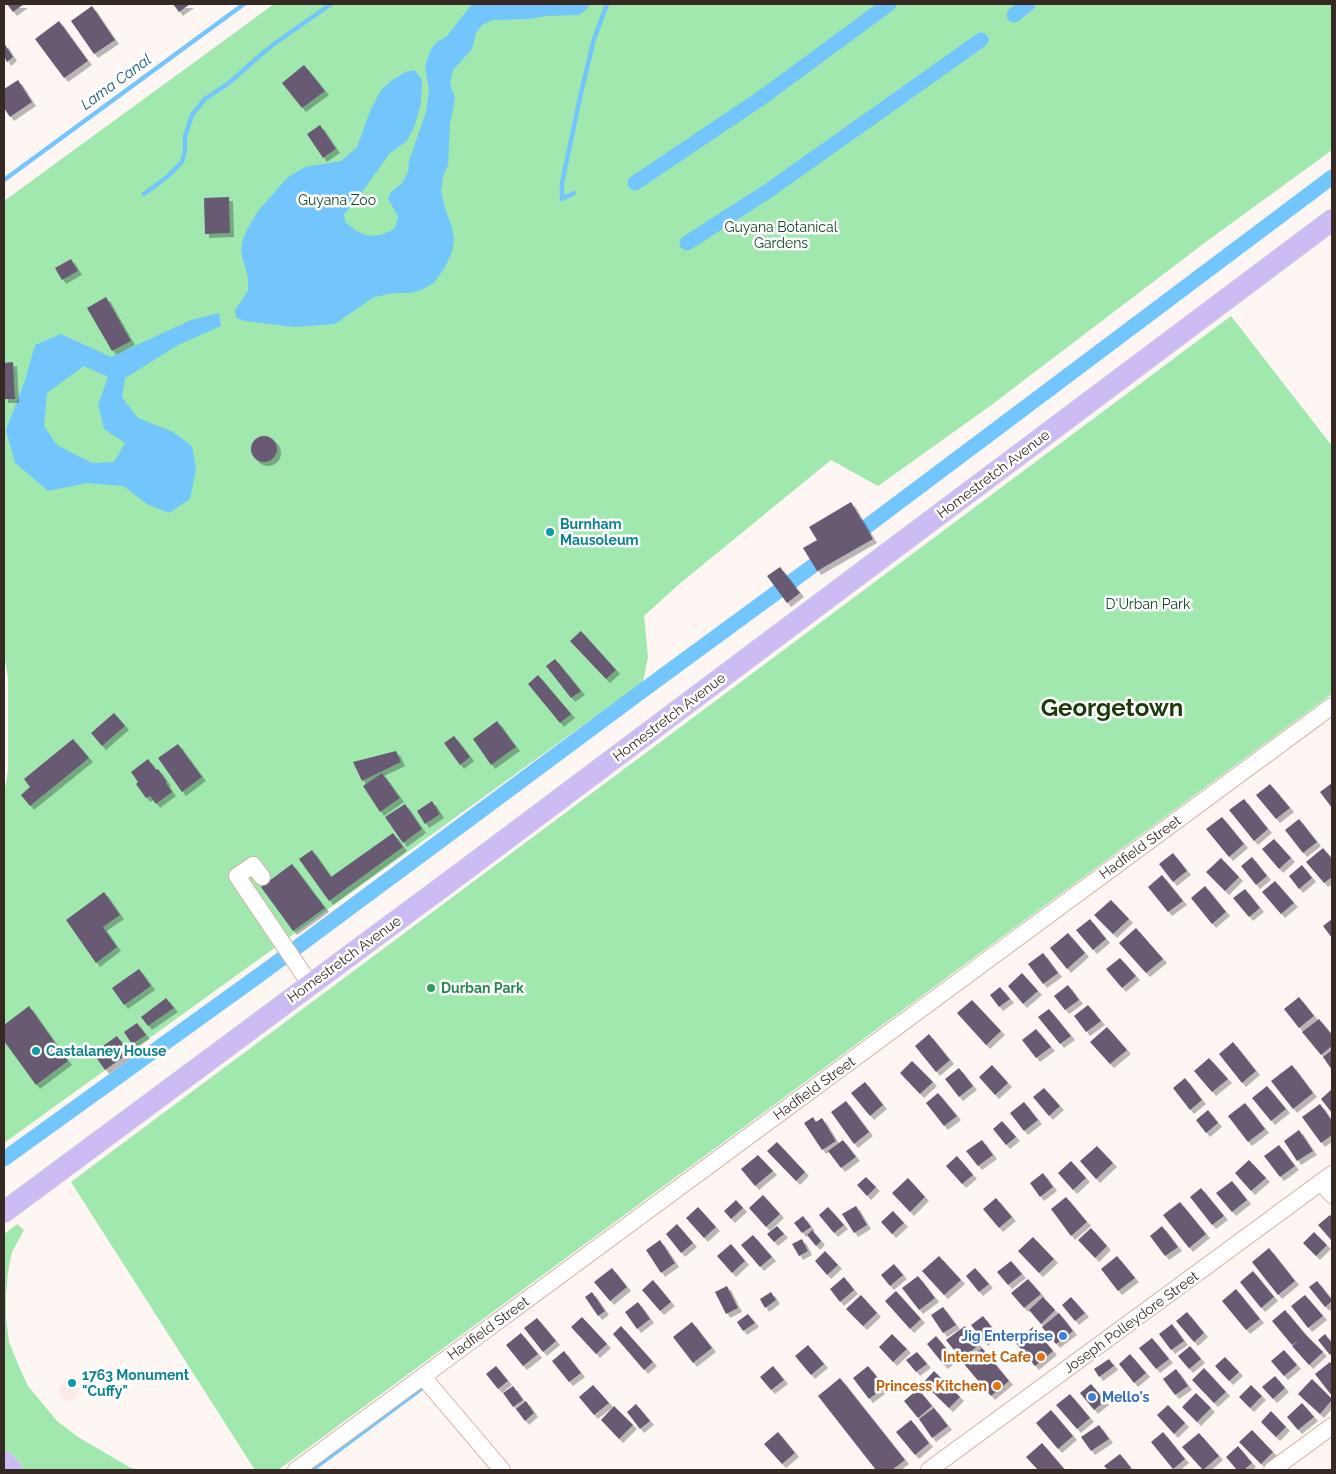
<svg xmlns="http://www.w3.org/2000/svg" width="1336" height="1474" viewBox="0 0 1336 1474" font-family="Raleway,sans-serif">
<style>
.built{fill:#fcebe4}
.green{fill:#a0e8ae}
.water{fill:#73c6fb;fill-rule:evenodd}
.lines{fill:none;stroke-linecap:round;stroke-linejoin:round}
.stream{stroke:#73c6fb;stroke-width:4.5}
.canal{stroke:#73c6fb;stroke-width:15}
.building{fill:#675a72;filter:url(#shadow)}
.minor-casing{stroke:#d2b2a5;stroke-width:18}
.major-casing{stroke:#d7d4d3;stroke-width:22}
.minor{stroke:#fff;stroke-width:16}
.major{stroke:#cdbcf3;stroke-width:21}
.culture-dot{fill:#0f9aa8;stroke:#fff;stroke-width:2}
.leisure-dot{fill:#2e9e5b;stroke:#fff;stroke-width:2}
.shop-dot{fill:#3f7fe0;stroke:#fff;stroke-width:2}
.food-dot{fill:#e8710a;stroke:#fff;stroke-width:2}
.labels{text-anchor:middle;dominant-baseline:central;stroke-width:5;stroke-linejoin:round;paint-order:stroke}
.park-label{font-size:14px;fill:#104722;stroke:#fff}
.street-label{font-size:14px;fill:#352923;stroke:#fff}
.culture-label{font-size:14px;font-weight:bold;fill:#0d838f;stroke:#fff;text-anchor:start}
.leisure-label{font-size:14px;font-weight:bold;fill:#27864d;stroke:#fff;text-anchor:start}
.shop-label{font-size:14px;font-weight:bold;fill:#366cbe;stroke:#fff;text-anchor:end}
.food-label{font-size:14px;font-weight:bold;fill:#c56008;stroke:#fff;text-anchor:end}
.water-label{font-size:15px;font-style:italic;fill:#105174;stroke:#fff}
.town-label{font-size:24px;font-weight:bold;fill:#1d3a0b;stroke:#fff}
</style>
<defs>
<filter id="shadow"><feDropShadow dx="4" dy="4" stdDeviation="0" flood-color="#0004"/></filter>
</defs>
<rect width="100%" height="100%" fill="#fdf6f3"/>
<!-- built -->
<path class="built" d="M59 1391a10 10 0 1 1 20 0a10 10 0 1 1-20 0Z"/>
<!-- green -->
<path class="green" d="M 274,4 L 1332,4 L 1332,150 L 1207,241 L 990,406 L 878,486 L 831,460 L 678,585 L 644,616 L 648,657 L 643,682 L 4,1143 L 4,794 L 8,771 L 8,677 L 4,655 L 4,201 Z
M 1231,316 L 1332,446 L 1332,694 L 278,1470 L 255,1470 L 71,1182 Z
M 17,1224 L 24,1230 L 12,1252 L 8,1272 L 6,1294 L 6,1318 L 9,1342 L 17,1362 L 28,1386 L 57,1421 L 78,1437 L 131,1468 L 141,1470 L 21,1470 L 4,1456 L 4,1234 Z"/>
<!-- water -->
<path class="water" d="M 472,4 L 590,4 L 585,11 L 578,15 L 546,16 L 529,19 L 493,20 L 482,25 L 476,33 L 472,49 L 453,70 L 450,84 L 455,98 L 450,124 L 448,165 L 443,176 L 441,191 L 446,211 L 452,227 L 454,239 L 452,252 L 445,267 L 434,283 L 421,290 L 410,293 L 394,293 L 374,297 L 335,324 L 295,327 L 245,321 L 236,318 L 235,310 L 248,291 L 248,278 L 241,252 L 243,239 L 248,228 L 258,211 L 288,177 L 305,167 L 341,161 L 357,147 L 370,111 L 381,90 L 391,81 L 405,72 L 415,70 L 422,80 L 421,102 L 415,125 L 407,141 L 390,153 L 357,199 L 344,214 L 345,222 C 362,237 375,241 395,228 L 398,216 L 388,199 L 390,193 L 402,183 L 408,172 L 409,161 L 426,112 L 429,90 L 425,67 L 430,51 L 437,42 L 447,36 Z
M 219,313 L 221,326 L 178,345 L 125,378 L 122,397 L 138,418 L 173,432 L 192,446 L 196,469 L 190,499 L 169,513 L 147,504 L 123,486 L 87,483 L 48,491 L 15,463 L 6,430 L 25,380 L 35,345 L 61,334 L 111,357 L 191,320 ZM 84,366 L 108,377 L 98,405 L 104,429 L 125,443 L 114,462 L 92,463 L 57,445 L 44,426 L 47,393 Z"/>
<g class="lines">
<!-- stream -->
<path class="stream" d="M 4,180 L 244,4
M 574,193 L 562,199 L 562,183 L 581,93 L 594,39 L 607,4
M 144,194 L 167,177 L 182,162 L 185,151 L 185,136 L 192,115 L 205,99 L 230,82 L 257,58 L 274,44 L 331,4
M 312,1470 L 421,1389"/>
<!-- canal -->
<path class="canal" d="M 1014,15 L 1028,4
M 635,183 L 760,99 L 889,4
M 687,243 L 768,191 L 981,40
M 850,539 L 1332,177
M 4,1159 L 265,971 L 653,683 L 829,554"/>
</g>
<!-- building -->
<path class="building" d="M 7,4 L 24,4 L 13,12 Z
M 173,4 L 190,4 L 179,12 Z
M 92,6 L 115,40 L 94,54 L 71,21 Z
M 59,21 L 88,61 L 64,78 L 35,39 Z
M 4,43 L 13,57 L 7,62 L 4,56 Z
M 304,65 L 325,91 L 302,108 L 282,83 Z
M 18,80 L 32,102 L 10,117 L 4,108 L 4,89 Z
M 320,125 L 336,149 L 323,158 L 307,134 Z
M 229,197 L 230,233 L 205,234 L 204,198 Z
M 71,259 L 78,271 L 62,280 L 55,268 Z
M 106,297 L 131,341 L 112,351 L 87,308 Z
M 13,362 L 15,399 L 4,399 L 4,363 Z
M251 449a13 13 0 1 1 26 0a13 13 0 1 1-26 0Z
M 851,502 L 873,539 L 817,571 L 803,548 L 817,540 L 809,527 Z
M 780,567 L 800,593 L 787,603 L 767,576 Z
M 581,631 L 616,670 L 606,679 L 570,641 Z
M 555,659 L 581,691 L 571,698 L 546,666 Z
M 538,675 L 571,714 L 560,723 L 528,684 Z
M 114,713 L 125,726 L 102,746 L 91,733 Z
M 497,721 L 516,747 L 491,765 L 473,739 Z
M 454,736 L 470,757 L 460,765 L 444,743 Z
M 73,739 L 89,758 L 30,806 L 21,795 L 30,787 L 24,779 Z
M 178,744 L 202,777 L 182,792 L 158,758 Z
M 396,751 L 401,762 L 362,781 L 353,762 Z
M 148,759 L 156,770 L 158,769 L 167,782 L 166,783 L 172,792 L 156,804 L 150,796 L 146,798 L 136,784 L 138,782 L 131,772 Z
M 382,773 L 400,798 L 380,812 L 363,786 Z
M 1332,783 L 1332,808 L 1320,792 Z
M 1270,784 L 1290,808 L 1276,819 L 1256,795 Z
M 1244,799 L 1268,829 L 1254,841 L 1229,810 Z
M 432,801 L 440,814 L 425,824 L 417,811 Z
M 405,804 L 422,829 L 403,843 L 385,817 Z
M 1222,817 L 1244,844 L 1229,857 L 1206,829 Z
M 1299,819 L 1317,842 L 1303,853 L 1285,830 Z
M 393,833 L 403,847 L 329,901 L 299,859 L 312,850 L 331,877 Z
M 1274,839 L 1291,858 L 1279,869 L 1262,849 Z
M 1323,848 L 1332,859 L 1332,877 L 1324,883 L 1306,862 Z
M 1173,853 L 1187,871 L 1173,882 L 1159,864 Z
M 1252,857 L 1267,876 L 1256,885 L 1241,866 Z
M 1221,858 L 1239,877 L 1225,891 L 1206,872 Z
M 292,864 L 325,908 L 293,931 L 261,887 Z
M 1302,865 L 1312,878 L 1299,889 L 1289,876 Z
M 1162,875 L 1183,901 L 1168,912 L 1148,887 Z
M 1275,881 L 1294,903 L 1281,914 L 1262,892 Z
M 1205,886 L 1226,912 L 1212,924 L 1191,898 Z
M 1245,889 L 1260,908 L 1249,917 L 1233,898 Z
M 104,892 L 120,915 L 103,927 L 117,947 L 96,963 L 66,920 Z
M 1111,900 L 1129,919 L 1113,934 L 1094,915 Z
M 1090,919 L 1106,939 L 1093,950 L 1076,930 Z
M 1332,919 L 1332,938 L 1323,926 Z
M 1136,928 L 1163,959 L 1146,973 L 1119,943 Z
M 1068,933 L 1085,953 L 1067,969 L 1050,948 Z
M 1043,953 L 1058,973 L 1043,984 L 1028,964 Z
M 1120,958 L 1136,976 L 1122,988 L 1106,969 Z
M 139,969 L 151,986 L 124,1005 L 112,988 Z
M 1022,973 L 1038,991 L 1023,1004 L 1008,986 Z
M 1068,985 L 1079,1000 L 1065,1010 L 1054,996 Z
M 1000,987 L 1010,999 L 999,1007 L 990,995 Z
M 1299,997 L 1314,1016 L 1299,1028 L 1284,1009 Z
M 166,998 L 174,1008 L 148,1026 L 141,1017 Z
M 972,1000 L 1001,1031 L 986,1045 L 957,1013 Z
M 1088,1005 L 1101,1021 L 1086,1032 L 1074,1016 Z
M 29,1006 L 68,1061 L 36,1085 L 4,1041 L 4,1025 Z
M 1049,1009 L 1071,1036 L 1060,1044 L 1038,1017 Z
M 1319,1019 L 1332,1035 L 1332,1046 L 1321,1055 L 1302,1032 Z
M 137,1023 L 146,1035 L 132,1044 L 124,1032 Z
M 1107,1027 L 1127,1050 L 1110,1064 L 1090,1042 Z
M 1036,1029 L 1051,1047 L 1036,1058 L 1022,1040 Z
M 929,1034 L 950,1060 L 936,1072 L 915,1046 Z
M 117,1036 L 129,1053 L 105,1070 L 93,1053 Z
M 1233,1042 L 1256,1071 L 1242,1083 L 1219,1054 Z
M 1332,1050 L 1332,1070 L 1323,1057 Z
M 1209,1058 L 1228,1079 L 1212,1092 L 1194,1071 Z
M 912,1061 L 933,1082 L 920,1094 L 900,1073 Z
M 992,1065 L 1008,1083 L 995,1095 L 979,1077 Z
M 1292,1065 L 1313,1093 L 1293,1109 L 1271,1081 Z
M 959,1068 L 973,1086 L 959,1097 L 945,1079 Z
M 1185,1078 L 1202,1100 L 1190,1110 L 1173,1088 Z
M 865,1082 L 883,1105 L 870,1116 L 851,1093 Z
M 1267,1086 L 1286,1109 L 1271,1121 L 1252,1098 Z
M 1044,1088 L 1060,1106 L 1049,1116 L 1033,1097 Z
M 1332,1089 L 1332,1113 L 1321,1099 Z
M 938,1093 L 957,1116 L 944,1126 L 926,1103 Z
M 846,1101 L 869,1132 L 854,1144 L 831,1112 Z
M 1024,1102 L 1038,1120 L 1024,1131 L 1010,1113 Z
M 1245,1103 L 1265,1129 L 1248,1142 L 1228,1116 Z
M 1320,1104 L 1332,1121 L 1332,1135 L 1321,1143 L 1302,1117 Z
M 1208,1110 L 1218,1123 L 1206,1133 L 1196,1120 Z
M 813,1117 L 816,1122 L 822,1118 L 836,1141 L 822,1150 L 804,1123 Z
M 1002,1121 L 1016,1137 L 1006,1145 L 993,1129 Z
M 1299,1130 L 1313,1151 L 1297,1161 L 1284,1141 Z
M 843,1140 L 856,1157 L 841,1168 L 828,1151 Z
M 982,1140 L 993,1155 L 978,1166 L 966,1151 Z
M 777,1142 L 805,1172 L 796,1181 L 767,1151 Z
M 1279,1145 L 1295,1166 L 1280,1177 L 1264,1156 Z
M 1097,1146 L 1113,1163 L 1096,1179 L 1080,1161 Z
M 758,1155 L 773,1171 L 755,1186 L 741,1169 Z
M 957,1156 L 973,1175 L 962,1184 L 946,1166 Z
M 1249,1160 L 1266,1178 L 1251,1191 L 1235,1173 Z
M 1071,1161 L 1086,1178 L 1073,1190 L 1058,1173 Z
M 1043,1173 L 1053,1187 L 1040,1197 L 1030,1183 Z
M 866,1177 L 876,1187 L 867,1196 L 857,1185 Z
M 908,1178 L 925,1197 L 910,1212 L 892,1193 Z
M 1232,1181 L 1247,1200 L 1232,1212 L 1216,1193 Z
M 1201,1188 L 1224,1216 L 1212,1225 L 1190,1197 Z
M 763,1195 L 780,1214 L 766,1227 L 749,1208 Z
M 1066,1197 L 1087,1222 L 1071,1236 L 1051,1209 Z
M 996,1198 L 1012,1217 L 999,1228 L 983,1209 Z
M 736,1200 L 743,1208 L 731,1219 L 724,1211 Z
M 1180,1202 L 1206,1234 L 1189,1248 L 1163,1215 Z
M 856,1206 L 867,1225 L 854,1233 L 842,1214 Z
M 698,1207 L 716,1227 L 704,1238 L 686,1218 Z
M 828,1207 L 844,1225 L 834,1233 L 819,1215 Z
M 893,1211 L 904,1223 L 892,1234 L 881,1222 Z
M 1330,1215 L 1332,1217 L 1332,1241 L 1318,1225 Z
M 803,1216 L 811,1227 L 802,1233 L 794,1223 Z
M 677,1224 L 693,1243 L 681,1253 L 666,1234 Z
M 777,1226 L 784,1234 L 774,1242 L 767,1234 Z
M 1162,1226 L 1178,1247 L 1165,1256 L 1150,1236 Z
M 1091,1228 L 1107,1246 L 1095,1258 L 1078,1240 Z
M 812,1230 L 821,1241 L 816,1246 L 807,1235 Z
M 1314,1232 L 1327,1245 L 1316,1256 L 1303,1243 Z
M 753,1235 L 772,1257 L 760,1267 L 741,1245 Z
M 1033,1237 L 1054,1259 L 1039,1273 L 1018,1251 Z
M 802,1239 L 808,1251 L 799,1256 L 792,1244 Z
M 660,1240 L 675,1263 L 661,1273 L 646,1250 Z
M 731,1244 L 745,1261 L 732,1273 L 717,1256 Z
M 1269,1248 L 1295,1281 L 1278,1295 L 1252,1262 Z
M 825,1251 L 838,1265 L 827,1275 L 815,1261 Z
M 939,1256 L 961,1280 L 944,1295 L 922,1271 Z
M 1117,1256 L 1135,1278 L 1118,1291 L 1101,1269 Z
M 1011,1261 L 1022,1274 L 1008,1285 L 997,1272 Z
M 894,1264 L 903,1275 L 890,1286 L 881,1275 Z
M 612,1268 L 627,1287 L 610,1301 L 594,1282 Z
M 975,1268 L 989,1284 L 979,1292 L 966,1276 Z
M 1253,1271 L 1274,1297 L 1261,1308 L 1240,1282 Z
M 918,1276 L 935,1298 L 919,1310 L 902,1288 Z
M 844,1277 L 854,1290 L 840,1302 L 830,1289 Z
M 1028,1279 L 1041,1294 L 1024,1308 L 1011,1293 Z
M 653,1280 L 671,1302 L 660,1311 L 642,1290 Z
M 1317,1281 L 1332,1300 L 1332,1301 L 1325,1307 L 1309,1287 Z
M 727,1286 L 738,1308 L 726,1314 L 715,1292 Z
M 1236,1289 L 1260,1319 L 1246,1330 L 1222,1301 Z
M 896,1291 L 921,1319 L 910,1329 L 885,1301 Z
M 592,1292 L 605,1311 L 598,1316 L 585,1297 Z
M 771,1292 L 776,1300 L 765,1308 L 760,1299 Z
M 861,1295 L 877,1313 L 863,1326 L 846,1309 Z
M 1305,1295 L 1323,1316 L 1308,1328 L 1291,1306 Z
M 1043,1297 L 1055,1310 L 1041,1324 L 1029,1310 Z
M 1071,1297 L 1085,1313 L 1075,1321 L 1062,1305 Z
M 638,1302 L 650,1319 L 637,1329 L 625,1312 Z
M 943,1307 L 956,1325 L 943,1333 L 931,1315 Z
M 1285,1310 L 1305,1334 L 1323,1352 L 1309,1365 L 1292,1346 L 1298,1340 L 1292,1345 L 1272,1321 Z
M 1187,1312 L 1204,1333 L 1194,1342 L 1176,1321 Z
M 1059,1313 L 1073,1331 L 1056,1344 L 1042,1327 Z
M 748,1314 L 755,1323 L 743,1331 L 737,1322 Z
M 983,1316 L 996,1333 L 984,1342 L 971,1325 Z
M 582,1317 L 607,1344 L 596,1354 L 571,1327 Z
M 537,1318 L 556,1341 L 543,1352 L 524,1328 Z
M 692,1322 L 712,1348 L 693,1363 L 673,1337 Z
M 1172,1324 L 1184,1341 L 1171,1350 L 1159,1334 Z
M 621,1326 L 653,1362 L 644,1370 L 613,1334 Z
M 965,1326 L 979,1345 L 961,1359 L 946,1340 Z
M 1033,1327 L 1053,1351 L 1035,1366 L 1015,1342 Z
M 521,1333 L 538,1354 L 523,1366 L 506,1345 Z
M 892,1334 L 907,1349 L 893,1362 L 879,1347 Z
M 1325,1334 L 1331,1342 L 1332,1341 L 1332,1353 L 1330,1355 L 1318,1340 Z
M 936,1336 L 953,1357 L 944,1365 L 927,1344 Z
M 1152,1338 L 1169,1359 L 1156,1369 L 1139,1348 Z
M 808,1345 L 824,1364 L 811,1375 L 795,1356 Z
M 1190,1346 L 1201,1359 L 1189,1369 L 1178,1356 Z
M 982,1348 L 1009,1381 L 991,1396 L 964,1364 Z
M 1284,1350 L 1297,1365 L 1284,1376 L 1271,1361 Z
M 564,1351 L 581,1373 L 569,1382 L 552,1361 Z
M 917,1352 L 927,1364 L 916,1372 L 906,1360 Z
M 1130,1354 L 1146,1373 L 1134,1383 L 1119,1364 Z
M 1225,1357 L 1239,1372 L 1229,1381 L 1215,1366 Z
M 1109,1359 L 1114,1366 L 1099,1377 L 1094,1369 Z
M 1330,1362 L 1332,1365 L 1332,1396 L 1315,1374 Z
M 496,1366 L 508,1381 L 498,1389 L 486,1374 Z
M 773,1366 L 784,1380 L 771,1390 L 760,1377 Z
M 868,1366 L 885,1387 L 869,1399 L 853,1378 Z
M 1204,1368 L 1226,1392 L 1214,1403 L 1192,1380 Z
M 1176,1369 L 1188,1386 L 1175,1395 L 1163,1379 Z
M 934,1371 L 960,1397 L 949,1408 L 923,1383 Z
M 1275,1376 L 1285,1388 L 1273,1399 L 1262,1387 Z
M 840,1378 L 905,1460 L 892,1470 L 876,1470 L 818,1396 Z
M 1312,1379 L 1332,1399 L 1332,1400 L 1320,1414 L 1298,1394 Z
M 1091,1384 L 1105,1401 L 1094,1410 L 1080,1393 Z
M 593,1385 L 609,1403 L 594,1415 L 579,1397 Z
M 1251,1385 L 1262,1396 L 1250,1408 L 1239,1397 Z
M 513,1386 L 523,1400 L 513,1407 L 503,1393 Z
M 918,1389 L 932,1406 L 918,1418 L 904,1401 Z
M 1196,1393 L 1211,1408 L 1197,1422 L 1182,1407 Z
M 1070,1394 L 1090,1418 L 1077,1429 L 1056,1405 Z
M 526,1401 L 534,1413 L 525,1421 L 516,1409 Z
M 1302,1403 L 1314,1417 L 1298,1430 L 1287,1417 Z
M 636,1404 L 650,1421 L 640,1429 L 627,1412 Z
M 1168,1405 L 1185,1423 L 1174,1434 L 1157,1415 Z
M 614,1406 L 633,1425 L 619,1439 L 601,1420 Z
M 934,1408 L 948,1426 L 932,1438 L 919,1419 Z
M 1051,1410 L 1073,1436 L 1058,1449 L 1036,1423 Z
M 1271,1411 L 1286,1427 L 1276,1437 L 1261,1422 Z
M 911,1420 L 929,1443 L 915,1455 L 896,1432 Z
M 1099,1425 L 1109,1439 L 1091,1451 L 1081,1437 Z
M 1252,1430 L 1273,1452 L 1261,1464 L 1239,1442 Z
M 778,1432 L 795,1453 L 782,1464 L 764,1444 Z
M 1163,1432 L 1185,1459 L 1173,1469 L 1151,1442 Z
M 1199,1433 L 1219,1456 L 1203,1470 L 1182,1447 Z
M 1042,1443 L 1065,1470 L 1038,1470 L 1026,1457 Z
M 1238,1446 L 1252,1463 L 1244,1470 L 1237,1470 L 1226,1457 Z
M 1120,1454 L 1131,1468 L 1128,1470 L 1108,1470 L 1104,1466 Z"/>
<g class="lines">
<defs>
<path id="minor" d="M 262,877 L 253,865 L 237,876 L 310,984
M 1321,1182 L 1332,1195
M 423,1377 L 502,1470
M 296,1470 L 1332,706
M 929,1470 L 1332,1174
M 1272,1470 L 1332,1426"/>
<path id="major" d="M 4,1212 L 461,873 L 1332,220
M 4,1462 L 12,1470"/>
</defs>
<!-- minor casing -->
<use href="#minor" class="minor-casing"/>
<!-- major casing -->
<use href="#major" class="major-casing"/>
<!-- minor -->
<use href="#minor" class="minor"/>
<!-- major -->
<use href="#major" class="major"/>
</g>
<!-- markers -->
<g class="culture-dot">
<circle cx="550" cy="532" r="5"/>
<circle cx="36" cy="1051" r="5"/>
<circle cx="72" cy="1383" r="5"/>
</g>
<circle class="leisure-dot" cx="431" cy="988" r="5"/>
<g class="shop-dot">
<circle cx="1063" cy="1336" r="5"/>
<circle cx="1092" cy="1397" r="5"/>
</g>
<g class="food-dot">
<circle cx="1041" cy="1357" r="5"/>
<circle cx="997" cy="1386" r="5"/>
</g>
<g class="labels">
<!-- park labels -->
<g class="park-label">
<text x="337" y="200">Guyana Zoo</text>
<text x="781" y="227">Guyana Botanical<tspan x="781" dy="16">Gardens</tspan></text>
<text x="1148" y="604">D'Urban Park</text>
</g>
<!-- street labels -->
<g class="street-label">
<text transform="translate(993 474) rotate(-37)">Homestretch Avenue</text>
<text transform="translate(669 717) rotate(-37)">Homestretch Avenue</text>
<text transform="translate(1140 847) rotate(-36)">Hadfield Street</text>
<text transform="translate(344 959) rotate(-36)">Homestretch Avenue</text>
<text transform="translate(814 1088) rotate(-36)">Hadfield Street</text>
<text transform="translate(1131 1322) rotate(-36)">Joseph Polleydore Street</text>
<text transform="translate(488 1328) rotate(-36)">Hadfield Street</text>
</g>
<!-- culture labels -->
<g class="culture-label">
<text x="560" y="524">Burnham<tspan x="560" dy="16">Mausoleum</tspan></text>
<text x="46" y="1051">Castalaney House</text>
<text x="82" y="1375">1763 Monument<tspan x="82" dy="16">"Cuffy"</tspan></text>
</g>
<!-- leisure labels -->
<g class="leisure-label">
<text x="441" y="988">Durban Park</text>
</g>
<!-- shop labels -->
<g class="shop-label">
<text x="1053" y="1336">Jig Enterprise</text>
<text x="1102" y="1397" text-anchor="start">Mello's</text>
</g>
<!-- food labels -->
<g class="food-label">
<text x="1031" y="1357">Internet Cafe</text>
<text x="987" y="1386">Princess Kitchen</text>
</g>
<!-- water labels -->
<g class="water-label">
<text transform="translate(116 82) rotate(-36)">Lama Canal</text>
</g>
<!-- town labels -->
<g class="town-label">
<text x="1112" y="707">Georgetown</text>
</g>
</g>
<!-- border -->
<rect width="1336" height="1474" fill="none" stroke="#352923" stroke-width="10"/>
</svg>
